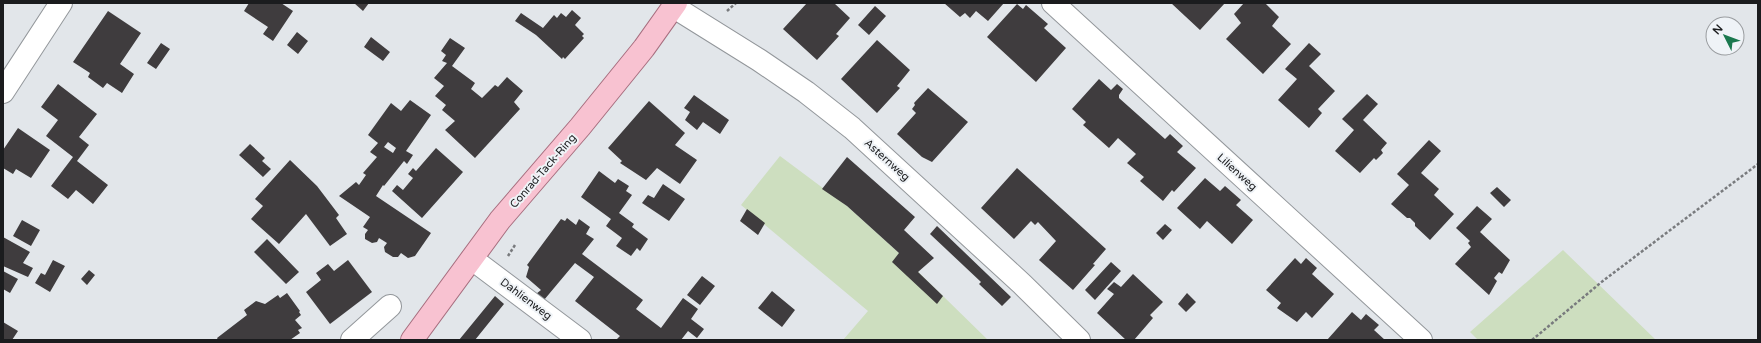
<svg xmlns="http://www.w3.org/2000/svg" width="1761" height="343" viewBox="0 0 1761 343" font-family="'Varela Round',sans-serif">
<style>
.green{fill:#cddebf}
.building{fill:#3f3c3e;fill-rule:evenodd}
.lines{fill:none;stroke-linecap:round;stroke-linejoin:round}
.street-casing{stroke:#93979b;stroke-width:24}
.primary-casing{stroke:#a76e7f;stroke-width:24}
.path{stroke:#787a7d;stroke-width:2.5;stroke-dasharray:3 2;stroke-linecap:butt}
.street{stroke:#fff;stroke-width:22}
.primary{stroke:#f8c2d1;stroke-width:22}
.labels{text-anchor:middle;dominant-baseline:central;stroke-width:4;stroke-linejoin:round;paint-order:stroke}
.street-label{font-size:11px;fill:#1b1c1e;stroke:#eff3f7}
</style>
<rect width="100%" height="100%" fill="#e2e6ea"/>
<!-- green -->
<path class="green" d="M 780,156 L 847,206 L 899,253 L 988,340 L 843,340 L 868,311 L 741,205 Z
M 1563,250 L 1656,340 L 1478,340 L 1470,332 Z"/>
<!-- building -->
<path class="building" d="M 249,3 L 281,3 L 293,11 L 273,41 L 263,34 L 268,27 L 244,11 Z
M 354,3 L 369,3 L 363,11 Z
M 807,3 L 834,3 L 850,18 L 836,34 L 839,36 L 817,60 L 783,29 Z
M 944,3 L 1004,3 L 988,21 L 976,11 L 970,18 L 965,13 L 960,17 Z
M 1171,3 L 1225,3 L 1200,30 Z
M 1244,3 L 1265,3 L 1279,17 L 1272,26 L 1291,44 L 1263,74 L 1226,39 L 1241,23 L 1234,14 Z
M 1017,4 L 1023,9 L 1026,5 L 1048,24 L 1044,28 L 1066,48 L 1036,82 L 987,37 Z
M 875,6 L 886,16 L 869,35 L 858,25 Z
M 572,10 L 581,18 L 575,25 L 584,34 L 582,36 L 584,38 L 565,59 L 563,57 L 562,59 L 536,35 L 515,21 L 521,13 L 543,28 L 554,15 L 557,18 L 561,13 L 566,17 Z
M 108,11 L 141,33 L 120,64 L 134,74 L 122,93 L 107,83 L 103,88 L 88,77 L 90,73 L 73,62 Z
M 297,32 L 308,41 L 298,54 L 287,45 Z
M 371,37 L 390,52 L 383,61 L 364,47 Z
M 450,38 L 465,48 L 452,66 L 475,83 L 471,89 L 482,98 L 495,85 L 498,87 L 507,77 L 523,91 L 514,102 L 520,109 L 475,158 L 445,130 L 455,121 L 442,110 L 446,105 L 435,96 L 444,86 L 434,78 L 447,63 L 442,61 L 446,55 L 441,51 Z
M 877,40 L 910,70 L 897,86 L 900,88 L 877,113 L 841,79 Z
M 161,43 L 170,49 L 156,69 L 147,63 Z
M 1309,43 L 1321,54 L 1309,66 L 1335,91 L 1318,109 L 1322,113 L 1309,128 L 1278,100 L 1297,79 L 1285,69 Z
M 1099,79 L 1111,90 L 1117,84 L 1123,89 L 1119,95 L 1119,98 L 1165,139 L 1170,134 L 1183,146 L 1177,152 L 1196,168 L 1174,192 L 1172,190 L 1163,201 L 1140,181 L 1144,177 L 1127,163 L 1136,154 L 1118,138 L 1109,148 L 1083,125 L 1086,122 L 1072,109 Z
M 58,84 L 97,114 L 79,137 L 89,145 L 77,161 L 108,185 L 93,204 L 76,190 L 68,199 L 51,186 L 73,157 L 46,136 L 58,120 L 41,107 Z
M 928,88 L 968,122 L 932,162 L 922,157 L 897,134 L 916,113 L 912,109 L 915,105 L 914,103 Z
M 1367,94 L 1378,104 L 1363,120 L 1387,143 L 1381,150 L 1383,153 L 1376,160 L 1374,158 L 1360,173 L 1335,151 L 1354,130 L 1342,119 Z
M 694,95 L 729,120 L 720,134 L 703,122 L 697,130 L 685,120 L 690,112 L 684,108 Z
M 410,100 L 431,115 L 406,151 L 413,155 L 407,164 L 404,161 L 384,186 L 383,185 L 376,196 L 431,233 L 415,256 L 408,258 L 401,253 L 398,257 L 393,257 L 385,252 L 384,247 L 387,243 L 379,238 L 377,242 L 372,243 L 365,239 L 365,234 L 368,230 L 363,227 L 370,217 L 339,196 L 356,182 L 359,185 L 366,175 L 363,173 L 377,157 L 370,152 L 378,143 L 368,135 L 391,103 L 401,111 ZM 388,142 L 396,148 L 393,153 L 384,147 Z
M 649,101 L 685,133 L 675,145 L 697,160 L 680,184 L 657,168 L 646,180 L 620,163 L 622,161 L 608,148 Z
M 18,128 L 50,150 L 31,178 L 16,169 L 13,174 L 3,168 L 3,150 Z
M 1429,140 L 1441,151 L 1421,173 L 1439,189 L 1434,195 L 1454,214 L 1430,240 L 1415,226 L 1415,223 L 1410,218 L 1407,218 L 1391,204 L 1409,185 L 1397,174 Z
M 250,144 L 265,158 L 262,161 L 271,169 L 263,177 L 239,155 Z
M 436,148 L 463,172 L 422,218 L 392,191 L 397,185 L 403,190 L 413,178 L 408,174 L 413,168 L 416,171 Z
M 847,157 L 915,217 L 904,230 L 934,258 L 918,272 L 943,296 L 937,304 L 892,262 L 899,253 L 847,206 L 822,189 Z
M 290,160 L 317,186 L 339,215 L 336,218 L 347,234 L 330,246 L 306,214 L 279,244 L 251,219 L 263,206 L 255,199 Z
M 1017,168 L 1106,249 L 1093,264 L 1095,265 L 1073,290 L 1039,260 L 1056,241 L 1038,222 L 1035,225 L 1031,221 L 1014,239 L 981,208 Z
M 599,171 L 615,183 L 618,179 L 629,186 L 626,191 L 632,195 L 619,213 L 634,224 L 632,227 L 648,239 L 640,251 L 637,248 L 631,256 L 616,246 L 622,238 L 606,226 L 611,219 L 581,197 Z
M 1205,178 L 1220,191 L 1225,186 L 1241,200 L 1236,205 L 1253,220 L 1232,244 L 1207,221 L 1200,229 L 1177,208 Z
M 663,184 L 685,199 L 669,221 L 642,203 L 648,195 L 654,198 Z
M 1497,187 L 1511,200 L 1504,207 L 1490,193 Z
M 1477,206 L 1492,219 L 1480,232 L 1510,260 L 1502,274 L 1499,272 L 1494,278 L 1497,281 L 1489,295 L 1455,264 L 1471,247 L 1468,243 L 1470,241 L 1456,228 Z
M 747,209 L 765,223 L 758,235 L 740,221 Z
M 567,218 L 576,225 L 579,219 L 590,227 L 586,234 L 594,239 L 582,254 L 643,300 L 636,309 L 661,328 L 683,298 L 698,309 L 691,319 L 704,329 L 697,338 L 688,331 L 681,340 L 616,340 L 620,336 L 575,301 L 594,277 L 575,263 L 544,300 L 536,294 L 541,290 L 526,277 L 529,267 L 527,265 L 561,219 L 565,221 Z
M 22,220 L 40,230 L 31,246 L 13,236 Z
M 1165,224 L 1172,230 L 1163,240 L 1156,233 Z
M 937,226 L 1011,297 L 1002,306 L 979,284 L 981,282 L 930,234 Z
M 3,237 L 30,252 L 23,263 L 33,268 L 28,277 L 3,266 Z
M 267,239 L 299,272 L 286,284 L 254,252 Z
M 1295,258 L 1301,264 L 1306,258 L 1317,268 L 1312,274 L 1334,294 L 1312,318 L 1306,312 L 1297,322 L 1277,308 L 1281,303 L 1266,290 Z
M 53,260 L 65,266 L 50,292 L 35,283 L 41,273 L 45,275 Z
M 348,260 L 372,292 L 330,324 L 306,292 L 321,280 L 316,273 L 328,264 L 334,271 Z
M 1111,262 L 1121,271 L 1095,300 L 1085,290 Z
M 89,270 L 95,275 L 87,285 L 81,279 Z
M 3,271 L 18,279 L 10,293 L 3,289 Z
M 1133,274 L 1163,302 L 1150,315 L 1153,318 L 1134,340 L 1126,340 L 1097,313 L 1114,294 L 1107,289 L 1114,282 L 1121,287 Z
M 702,276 L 715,286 L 700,305 L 687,295 Z
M 772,291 L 795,310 L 782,327 L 758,308 Z
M 287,293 L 300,311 L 299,312 L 301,315 L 295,320 L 302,328 L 298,330 L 300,333 L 290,340 L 218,340 L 217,338 L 247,315 L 244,310 L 256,301 L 265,304 L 278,295 L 280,298 Z
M 1187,293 L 1196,302 L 1186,312 L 1178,304 Z
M 495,296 L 504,304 L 475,340 L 459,340 Z
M 1352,312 L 1361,320 L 1366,314 L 1379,325 L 1374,330 L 1385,340 L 1327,340 Z
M 3,322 L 18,331 L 12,340 L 3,340 Z"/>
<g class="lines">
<defs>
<path id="street" d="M 1053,3 L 1421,340
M 674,7 L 759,60 L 806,92 L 852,128 L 1022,284 L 1079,340
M 3,92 L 61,3
M 472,259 L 580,340
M 352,340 L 390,306"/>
<path id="primary" d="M 412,340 L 500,220 L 580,127 L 644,48 L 676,3"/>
</defs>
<!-- street casing -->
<use href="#street" class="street-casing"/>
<!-- primary casing -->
<use href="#primary" class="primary-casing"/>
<!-- path -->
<path class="path" d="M 727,11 L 736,3
M 508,256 L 515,245
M 1532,340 L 1604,280 L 1758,164"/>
<!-- street -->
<use href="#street" class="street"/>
<!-- primary -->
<use href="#primary" class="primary"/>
</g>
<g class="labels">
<!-- street labels -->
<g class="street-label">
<text transform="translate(887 160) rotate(42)">Asternweg</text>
<text transform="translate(543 171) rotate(-49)">Conrad-Tack-Ring</text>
<text transform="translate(1237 172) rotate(42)">Lilienweg</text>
<text transform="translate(526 299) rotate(37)">Dahlienweg</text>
</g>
</g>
<!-- border -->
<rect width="1761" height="343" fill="none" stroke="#1b1c1e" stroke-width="8"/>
<!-- north arrow -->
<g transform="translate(1725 36) rotate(312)"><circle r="19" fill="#eff3f7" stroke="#9a9da0"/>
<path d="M0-3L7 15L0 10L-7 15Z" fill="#1a784e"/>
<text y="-6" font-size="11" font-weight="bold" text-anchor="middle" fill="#1b1c1e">N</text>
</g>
</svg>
